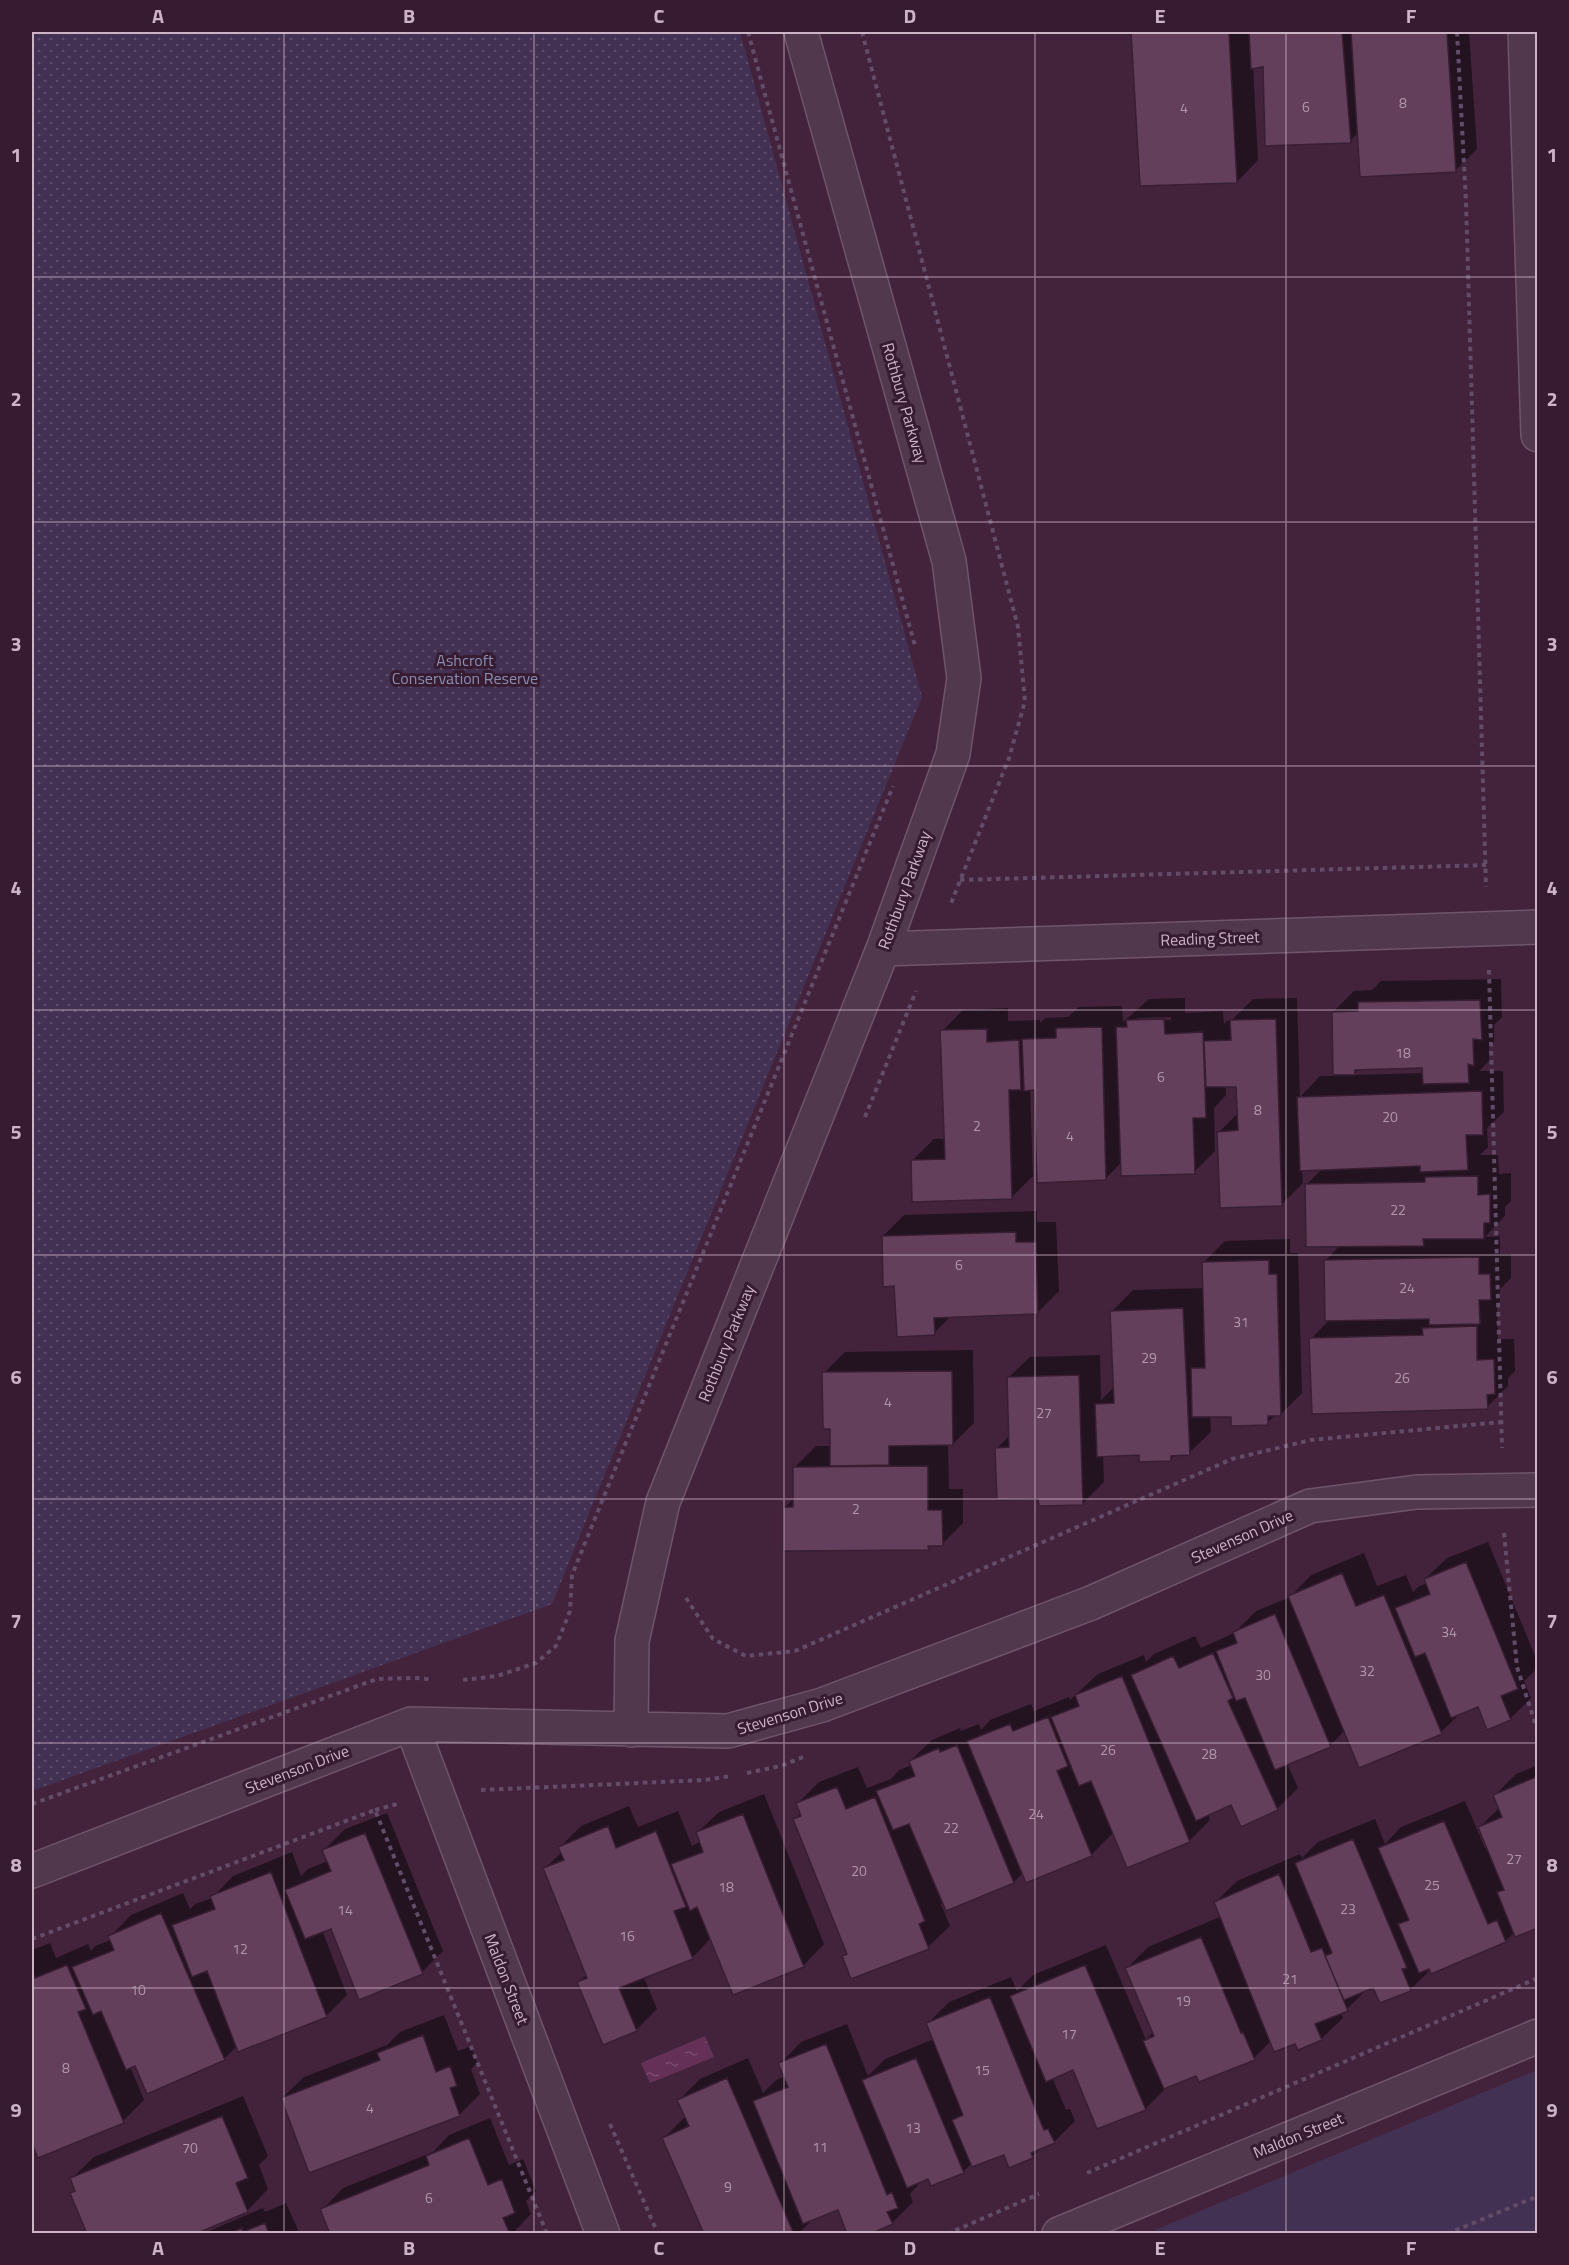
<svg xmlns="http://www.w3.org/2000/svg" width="1569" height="2265" viewBox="0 0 1569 2265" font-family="'Titillium Web',sans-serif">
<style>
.grass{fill:url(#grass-dots)}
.green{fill:#433153}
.water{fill:url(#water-ripples)}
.shadow{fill:#0007;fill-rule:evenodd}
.building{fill:#633f5b;stroke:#391e33;stroke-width:1.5}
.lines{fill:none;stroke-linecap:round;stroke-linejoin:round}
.street-casing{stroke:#6f5569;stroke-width:36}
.path{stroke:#624c68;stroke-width:4;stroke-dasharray:4.5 4.5;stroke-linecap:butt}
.street{stroke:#52384c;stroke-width:33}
.grid{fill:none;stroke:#ccb4c6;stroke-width:1.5;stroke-opacity:0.55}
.labels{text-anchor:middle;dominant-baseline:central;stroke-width:6;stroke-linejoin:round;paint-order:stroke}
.number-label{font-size:14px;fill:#b297ab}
.street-label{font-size:16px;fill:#ccb4c6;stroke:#371c31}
.park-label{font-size:16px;fill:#878db3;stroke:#371c31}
.neatline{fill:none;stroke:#ccb4c6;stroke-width:2}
.grid-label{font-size:20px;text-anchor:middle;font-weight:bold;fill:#ccb4c6}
</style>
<defs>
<pattern id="grass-dots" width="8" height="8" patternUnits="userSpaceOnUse" patternTransform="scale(1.5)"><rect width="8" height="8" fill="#433153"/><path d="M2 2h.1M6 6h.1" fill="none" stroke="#5d4c6a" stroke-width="1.8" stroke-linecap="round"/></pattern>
<pattern id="water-ripples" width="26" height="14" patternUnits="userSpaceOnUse" patternTransform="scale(1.5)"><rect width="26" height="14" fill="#653058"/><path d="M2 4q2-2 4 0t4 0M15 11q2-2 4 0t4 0" fill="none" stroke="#7a4c6e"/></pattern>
</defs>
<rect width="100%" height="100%" fill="#43233c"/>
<!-- grass -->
<path class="grass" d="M 32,32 L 740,32 L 922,697 L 552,1604 L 32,1791 Z"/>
<!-- green -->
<path class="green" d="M 1537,2070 L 1537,2233 L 1148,2233 Z"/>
<!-- water -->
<path class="water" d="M 705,2036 L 714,2057 L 650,2083 L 641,2063 Z"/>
<!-- shadow -->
<path class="shadow" d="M 1133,32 L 1469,32 L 1477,149 L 1456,170 L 1359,132 L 1350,141 L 1264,65 L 1253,67 L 1258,160 L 1237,182 L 1142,185 Z
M 1501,979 L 1502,1017 L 1494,1025 L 1494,1043 L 1489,1048 L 1489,1061 L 1479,1071 L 1503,1071 L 1504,1112 L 1487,1128 L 1488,1147 L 1480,1155 L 1498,1155 L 1499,1174 L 1511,1173 L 1511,1201 L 1505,1207 L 1505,1216 L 1485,1237 L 1500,1236 L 1500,1254 L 1511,1254 L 1511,1278 L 1500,1289 L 1500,1302 L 1497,1305 L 1498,1339 L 1514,1339 L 1515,1371 L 1508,1378 L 1508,1386 L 1487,1407 L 1311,1339 L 1330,1319 L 1325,1261 L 1340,1245 L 1306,1185 L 1323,1168 L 1302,1169 L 1303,1183 L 1281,1205 L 1219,1132 L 1239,1112 L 1238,1085 L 1226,1085 L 1226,1095 L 1214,1108 L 1215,1151 L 1194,1172 L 1122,1162 L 1105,1179 L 1036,1089 L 1030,1089 L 1033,1176 L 1012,1197 L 912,1161 L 934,1139 L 946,1139 L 942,1031 L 963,1010 L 1008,1008 L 1008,1021 L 1040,1020 L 1040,1023 L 1045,1018 L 1068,1017 L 1079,1007 L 1122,1006 L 1123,1022 L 1149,999 L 1185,998 L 1185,1013 L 1223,1011 L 1224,1024 L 1227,1021 L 1232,1020 L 1253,999 L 1297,998 L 1300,1097 L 1320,1076 L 1335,1076 L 1333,1012 L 1354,991 L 1372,990 L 1381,981 ZM 1171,1017 L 1171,1020 L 1137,1021 L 1137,1018 ZM 1424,1066 L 1424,1073 L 1353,1075 L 1360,1068 Z
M 1037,1211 L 1037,1222 L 1056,1222 L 1059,1291 L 1037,1313 L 952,1315 L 934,1333 L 883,1236 L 904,1215 Z
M 1290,1239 L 1290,1253 L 1298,1253 L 1302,1393 L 1281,1414 L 1276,1415 L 1267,1423 L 1233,1415 L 1210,1416 L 1211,1432 L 1189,1453 L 1176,1454 L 1171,1459 L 1141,1454 L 1103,1455 L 1104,1482 L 1083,1503 L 1040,1497 L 997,1448 L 1010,1435 L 1008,1378 L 1030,1357 L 1100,1355 L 1101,1400 L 1115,1386 L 1112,1311 L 1133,1290 L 1204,1288 L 1203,1263 L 1225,1241 Z
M 973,1350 L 974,1423 L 953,1444 L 948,1444 L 949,1489 L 963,1489 L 963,1523 L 942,1544 L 932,1544 L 928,1548 L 785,1507 L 795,1497 L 794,1468 L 816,1446 L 831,1446 L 831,1427 L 824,1373 L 845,1352 Z
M 1488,1542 L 1538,1663 L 1538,1668 L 1524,1681 L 1531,1698 L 1510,1719 L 1479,1705 L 1462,1712 L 1441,1732 L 1345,1730 L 1330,1746 L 1287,1763 L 1298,1788 L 1277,1809 L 1232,1803 L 1208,1814 L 1210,1820 L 1189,1841 L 1114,1832 L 1091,1855 L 1023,1873 L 1014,1882 L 946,1909 L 943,1901 L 941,1904 L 950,1926 L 928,1947 L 843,1957 L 848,1952 L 795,1819 L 802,1812 L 798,1803 L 819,1782 L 858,1767 L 867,1788 L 891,1779 L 899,1770 L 912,1765 L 910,1761 L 932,1740 L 960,1728 L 961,1731 L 979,1724 L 981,1730 L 990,1720 L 1031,1704 L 1034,1711 L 1069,1697 L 1070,1700 L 1098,1674 L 1144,1655 L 1146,1662 L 1154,1654 L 1195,1636 L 1201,1648 L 1234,1633 L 1256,1611 L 1290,1597 L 1311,1575 L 1364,1553 L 1377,1586 L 1406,1575 L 1413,1592 L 1418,1587 L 1427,1583 L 1425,1579 L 1447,1558 Z
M 1538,1765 L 1538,1926 L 1515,1932 L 1505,1941 L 1431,1969 L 1410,1990 L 1374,1986 L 1368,1988 L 1347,2009 L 1340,2012 L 1343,2018 L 1321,2039 L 1271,2041 L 1254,2058 L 1197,2074 L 1166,2088 L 1145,2109 L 1074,2068 L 1052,2077 L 1066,2110 L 1070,2109 L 1075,2121 L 1054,2142 L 1042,2147 L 1032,2157 L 1004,2153 L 972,2163 L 963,2172 L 929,2177 L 917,2182 L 918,2185 L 910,2194 L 913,2202 L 892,2223 L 839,2208 L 813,2219 L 798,2234 L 705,2234 L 664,2138 L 686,2116 L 679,2100 L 700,2079 L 748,2058 L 763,2093 L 776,2080 L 785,2076 L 780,2064 L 801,2042 L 847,2024 L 868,2076 L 885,2059 L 934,2039 L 927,2024 L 949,2002 L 1011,1977 L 1017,1991 L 1033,1975 L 1106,1945 L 1146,2040 L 1153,2032 L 1127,1968 L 1148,1947 L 1222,1916 L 1216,1902 L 1237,1881 L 1300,1854 L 1302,1858 L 1318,1842 L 1375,1819 L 1385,1844 L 1401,1827 L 1465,1801 L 1485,1848 L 1488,1847 L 1480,1827 L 1500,1807 L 1495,1795 L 1516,1774 Z
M 764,1794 L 824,1944 L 803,1966 L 711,1938 L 692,1958 L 644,1977 L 657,2009 L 636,2030 L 579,1982 L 587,1974 L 545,1868 L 562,1852 L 560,1847 L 581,1826 L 629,1806 L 638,1827 L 678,1811 L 692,1846 L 701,1841 L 697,1833 L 719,1812 Z
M 387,1813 L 443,1951 L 422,1972 L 332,1927 L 322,1930 L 347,1995 L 326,2016 L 237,2046 L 224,2059 L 136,2064 L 130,2066 L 144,2100 L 123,2121 L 38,2156 L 32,2140 L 32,1950 L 50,1943 L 56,1958 L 88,1944 L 91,1951 L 95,1946 L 111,1940 L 110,1937 L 131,1915 L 183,1893 L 190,1909 L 195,1904 L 212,1898 L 233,1876 L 292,1852 L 301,1876 L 308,1869 L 328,1861 L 324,1850 L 345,1829 Z
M 444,2015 L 458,2051 L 471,2046 L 477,2063 L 471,2069 L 480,2094 L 459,2115 L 282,2098 L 304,2077 L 387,2045 L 400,2032 Z
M 243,2096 L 268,2156 L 259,2165 L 268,2189 L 247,2211 L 72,2193 L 76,2189 L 72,2178 L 94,2157 Z
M 490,2118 L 509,2165 L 523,2159 L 536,2191 L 526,2201 L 531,2214 L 512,2234 L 331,2234 L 322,2210 L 343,2188 L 433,2152 L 449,2135 Z
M 286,2203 L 298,2230 L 295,2234 L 202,2234 L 263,2208 L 265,2212 Z"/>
<!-- building -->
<path class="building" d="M 1131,32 L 1229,32 L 1237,183 L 1140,186 Z
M 1249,32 L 1342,32 L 1351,143 L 1265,146 L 1263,67 L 1251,69 Z
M 1351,32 L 1447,32 L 1456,172 L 1360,177 Z
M 1480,1000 L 1482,1040 L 1473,1039 L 1474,1066 L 1468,1064 L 1469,1083 L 1423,1084 L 1422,1068 L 1355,1070 L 1355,1075 L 1333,1075 L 1332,1012 L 1358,1011 L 1358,1002 Z
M 1164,1019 L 1165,1034 L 1203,1032 L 1206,1118 L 1193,1118 L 1195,1174 L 1121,1176 L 1116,1027 L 1127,1027 L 1126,1020 Z
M 1276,1019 L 1282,1206 L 1220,1208 L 1217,1132 L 1238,1130 L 1236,1087 L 1206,1087 L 1204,1041 L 1231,1040 L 1230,1020 Z
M 1102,1027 L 1106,1180 L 1037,1183 L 1034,1090 L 1024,1091 L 1022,1039 L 1056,1038 L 1056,1028 Z
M 987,1029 L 987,1042 L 1019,1040 L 1021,1090 L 1009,1090 L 1012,1199 L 912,1202 L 911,1160 L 945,1159 L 940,1030 Z
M 1482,1091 L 1483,1135 L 1466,1135 L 1468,1170 L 1420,1172 L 1420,1166 L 1300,1171 L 1297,1097 Z
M 1478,1176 L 1478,1195 L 1490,1194 L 1490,1223 L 1484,1223 L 1484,1239 L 1423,1239 L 1424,1246 L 1306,1247 L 1305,1184 L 1425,1182 L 1425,1177 Z
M 1016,1232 L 1016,1242 L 1036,1242 L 1038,1314 L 934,1318 L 935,1335 L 897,1337 L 894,1286 L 883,1287 L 882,1236 Z
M 1479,1257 L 1479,1274 L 1490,1274 L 1491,1300 L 1479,1300 L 1480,1324 L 1429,1325 L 1429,1319 L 1325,1321 L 1324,1260 Z
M 1269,1260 L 1269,1274 L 1277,1274 L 1281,1416 L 1268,1416 L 1268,1425 L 1231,1426 L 1231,1417 L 1192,1417 L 1191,1368 L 1205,1368 L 1202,1262 Z
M 1183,1308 L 1190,1455 L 1171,1456 L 1171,1461 L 1139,1462 L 1139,1455 L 1097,1457 L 1095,1404 L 1114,1403 L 1110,1311 Z
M 1477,1326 L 1477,1360 L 1494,1359 L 1495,1394 L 1487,1395 L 1488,1409 L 1312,1414 L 1309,1338 L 1423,1335 L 1422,1328 Z
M 952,1371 L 953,1445 L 889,1446 L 889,1465 L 830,1466 L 830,1429 L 823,1429 L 822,1372 Z
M 1079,1375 L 1083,1505 L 1039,1506 L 1038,1499 L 997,1500 L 995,1448 L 1009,1447 L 1007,1377 Z
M 928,1466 L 928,1510 L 942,1510 L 943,1546 L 928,1546 L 929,1550 L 783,1551 L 783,1507 L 793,1507 L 793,1467 Z
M 1466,1562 L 1518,1689 L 1501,1696 L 1511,1720 L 1487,1730 L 1478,1707 L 1451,1718 L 1425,1653 L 1415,1657 L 1395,1608 L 1430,1594 L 1424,1579 Z
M 1342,1573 L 1356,1606 L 1384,1595 L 1442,1734 L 1359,1768 L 1288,1596 Z
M 1275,1614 L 1331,1747 L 1275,1770 L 1245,1698 L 1236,1701 L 1216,1651 L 1237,1643 L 1233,1632 Z
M 1213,1653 L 1233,1698 L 1228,1701 L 1278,1810 L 1241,1827 L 1231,1805 L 1196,1821 L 1131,1675 L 1173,1656 L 1179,1668 Z
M 1122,1676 L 1190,1842 L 1127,1868 L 1091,1781 L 1079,1786 L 1051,1717 L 1079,1706 L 1075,1695 Z
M 1048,1717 L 1068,1766 L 1057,1771 L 1092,1856 L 1026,1883 L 967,1741 L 1010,1724 L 1013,1731 Z
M 957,1745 L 1014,1883 L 946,1911 L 909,1824 L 893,1830 L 876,1791 L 915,1776 L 909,1761 L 939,1748 L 940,1752 Z
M 1538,1776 L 1538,1928 L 1515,1937 L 1497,1892 L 1504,1890 L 1478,1827 L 1502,1817 L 1493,1795 Z
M 837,1787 L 846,1809 L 875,1797 L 925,1921 L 919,1924 L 929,1949 L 851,1979 L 842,1956 L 847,1954 L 793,1819 L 801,1816 L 796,1803 Z
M 743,1814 L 804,1967 L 733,1995 L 697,1907 L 690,1911 L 671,1864 L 703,1852 L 696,1832 Z
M 1444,1821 L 1488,1924 L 1497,1920 L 1506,1942 L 1431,1974 L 1429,1969 L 1419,1973 L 1398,1924 L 1409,1920 L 1378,1848 Z
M 608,1826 L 616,1848 L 656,1831 L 686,1907 L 674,1911 L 693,1959 L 619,1988 L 637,2031 L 603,2045 L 577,1982 L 587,1978 L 543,1868 L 564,1860 L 558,1847 Z
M 365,1833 L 423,1974 L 359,2000 L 331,1929 L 305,1939 L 285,1890 L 331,1871 L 322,1850 Z
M 1353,1839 L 1407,1968 L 1402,1969 L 1411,1991 L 1380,2003 L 1373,1988 L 1344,2000 L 1325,1956 L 1332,1953 L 1295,1863 Z
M 271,1872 L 327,2017 L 238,2052 L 207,1971 L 192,1977 L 172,1925 L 215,1909 L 210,1896 Z
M 1279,1874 L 1311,1952 L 1322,1948 L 1348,2011 L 1315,2024 L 1322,2040 L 1298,2050 L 1295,2044 L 1274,2052 L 1214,1902 Z
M 161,1913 L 225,2060 L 147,2094 L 135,2066 L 126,2070 L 101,2011 L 93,2015 L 72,1967 L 114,1950 L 108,1936 Z
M 1201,1937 L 1241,2033 L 1243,2032 L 1255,2060 L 1199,2082 L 1196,2076 L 1164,2089 L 1143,2041 L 1154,2036 L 1125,1968 Z
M 67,1965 L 86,2009 L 78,2012 L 124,2123 L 38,2158 L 32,2144 L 32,1970 L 35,1978 Z
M 1085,1965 L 1146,2110 L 1097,2129 L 1073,2070 L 1046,2082 L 1010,1996 Z
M 990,1997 L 1044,2130 L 1048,2129 L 1055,2143 L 1031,2153 L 1033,2158 L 1009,2168 L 1004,2155 L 972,2167 L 952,2120 L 963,2115 L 926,2023 Z
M 423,2035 L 436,2072 L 450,2066 L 457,2086 L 450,2088 L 460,2116 L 309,2173 L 281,2098 L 380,2060 L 377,2053 Z
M 826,2044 L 887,2195 L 892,2192 L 898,2208 L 887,2212 L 893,2224 L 870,2234 L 847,2234 L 838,2210 L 803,2224 L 753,2101 L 788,2087 L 778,2063 Z
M 916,2058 L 964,2173 L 931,2186 L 928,2179 L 907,2188 L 862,2080 Z
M 727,2078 L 749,2129 L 794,2234 L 704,2234 L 662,2138 L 689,2126 L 677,2100 Z
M 222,2116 L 248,2178 L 236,2183 L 248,2212 L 195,2234 L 87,2234 L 70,2193 L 75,2191 L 70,2178 Z
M 469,2138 L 488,2185 L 502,2179 L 515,2213 L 503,2218 L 510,2234 L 330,2234 L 320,2209 L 429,2165 L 426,2156 Z
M 265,2223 L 269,2234 L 229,2234 L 242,2228 L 243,2232 Z"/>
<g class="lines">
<defs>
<path id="street" d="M 1525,32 L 1538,435
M 883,949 L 1538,927
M 411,1724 L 603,2234
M 631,1730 L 632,1641 L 663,1502 L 883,949 L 953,754 L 964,678 L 949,561 L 801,32
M 32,1871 L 411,1724 L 728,1731 L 822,1705 L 1091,1603 L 1310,1506 L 1417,1492 L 1538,1490
M 1059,2234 L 1538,2036"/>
</defs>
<!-- street casing -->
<use href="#street" class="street-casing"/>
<!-- path -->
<path class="path" d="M 748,32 L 915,646
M 862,32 L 1018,627 L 1025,701 L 1009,758 L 950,906
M 1457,32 L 1466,202 L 1486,887
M 960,880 L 1486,865
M 1489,970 L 1502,1448
M 865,1117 L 916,991
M 1504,1533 L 1517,1667 L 1538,1732
M 686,1598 L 713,1639 L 746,1656 L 795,1651 L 1232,1459 L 1311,1440 L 1501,1422
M 463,1680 L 497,1676 L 536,1663 L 556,1646 L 570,1611 L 572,1575 L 893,786
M 747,1773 L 781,1766 L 803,1757
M 481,1790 L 705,1780 L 731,1776
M 32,1804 L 377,1679 L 414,1678 L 429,1679
M 375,1810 L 397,1804
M 32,1939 L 375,1810 L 547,2234
M 610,2124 L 658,2234
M 1087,2173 L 1538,1978
M 32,2233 L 32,2234
M 947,2234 L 1039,2194
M 1447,2234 L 1538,2196"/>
<!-- street -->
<use href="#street" class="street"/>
</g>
<!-- grid -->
<path class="grid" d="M 284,32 L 284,2234M 534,32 L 534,2234M 784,32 L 784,2234M 1035,32 L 1035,2234M 1286,32 L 1286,2234M 32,277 L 1538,277M 32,522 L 1538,522M 32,766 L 1538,766M 32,1010 L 1538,1010M 32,1255 L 1538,1255M 32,1499 L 1538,1499M 32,1743 L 1538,1743M 32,1988 L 1538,1988"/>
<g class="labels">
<!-- number labels -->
<g class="number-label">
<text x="1403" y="102">8</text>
<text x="1306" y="106">6</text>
<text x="1184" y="107">4</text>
<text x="1403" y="1052">18</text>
<text x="1161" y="1076">6</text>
<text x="1258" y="1109">8</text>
<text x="1390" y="1116">20</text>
<text x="977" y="1125">2</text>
<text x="1070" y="1135">4</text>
<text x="1398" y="1209">22</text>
<text x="959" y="1264">6</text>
<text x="1407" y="1287">24</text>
<text x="1241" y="1321">31</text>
<text x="1149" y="1357">29</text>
<text x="1402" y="1377">26</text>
<text x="888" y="1401">4</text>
<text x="1044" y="1412">27</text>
<text x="856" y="1508">2</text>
<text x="1449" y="1631">34</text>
<text x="1367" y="1670">32</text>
<text x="1263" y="1674">30</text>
<text x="1108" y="1749">26</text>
<text x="1209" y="1753">28</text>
<text x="1036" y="1813">24</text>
<text x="951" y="1827">22</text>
<text x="1514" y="1858">27</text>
<text x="859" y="1870">20</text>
<text x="1432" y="1884">25</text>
<text x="726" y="1886">18</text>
<text x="1348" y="1908">23</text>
<text x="345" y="1909">14</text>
<text x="627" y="1935">16</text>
<text x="240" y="1948">12</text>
<text x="1290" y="1978">21</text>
<text x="138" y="1989">10</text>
<text x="1183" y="2000">19</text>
<text x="1069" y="2033">17</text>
<text x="66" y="2067">8</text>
<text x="982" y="2069">15</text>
<text x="370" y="2107">4</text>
<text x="913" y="2127">13</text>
<text x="820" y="2146">11</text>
<text x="190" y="2147">70</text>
<text x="728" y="2186">9</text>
<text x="429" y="2197">6</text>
</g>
<!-- street labels -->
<g class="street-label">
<text transform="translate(905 403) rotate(74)">Rothbury Parkway</text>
<text transform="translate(904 890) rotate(-70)">Rothbury Parkway</text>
<text transform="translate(1210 938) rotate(-2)">Reading Street</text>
<text transform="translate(726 1343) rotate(-68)">Rothbury Parkway</text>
<text transform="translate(1242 1536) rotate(-24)">Stevenson Drive</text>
<text transform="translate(790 1713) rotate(-17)">Stevenson Drive</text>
<text transform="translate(297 1769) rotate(-21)">Stevenson Drive</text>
<text transform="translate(507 1979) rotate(69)">Maldon Street</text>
<text transform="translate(1298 2135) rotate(-22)">Maldon Street</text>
</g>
<!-- park labels -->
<g class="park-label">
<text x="465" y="660">Ashcroft<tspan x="465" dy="18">Conservation Reserve</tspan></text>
</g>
</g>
<!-- border -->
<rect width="1569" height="2265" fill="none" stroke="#371c31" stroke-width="66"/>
<rect x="33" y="33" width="1503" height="2199" class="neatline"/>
<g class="grid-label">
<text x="158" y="23">A</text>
<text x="409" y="23">B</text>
<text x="659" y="23">C</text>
<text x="910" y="23">D</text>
<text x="1160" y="23">E</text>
<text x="1411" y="23">F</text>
<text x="16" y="162">1</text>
<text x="1552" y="162">1</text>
<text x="16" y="406">2</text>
<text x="1552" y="406">2</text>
<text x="16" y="651">3</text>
<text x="1552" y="651">3</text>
<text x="16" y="895">4</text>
<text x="1552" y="895">4</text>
<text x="16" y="1139">5</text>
<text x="1552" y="1139">5</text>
<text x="16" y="1384">6</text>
<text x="1552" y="1384">6</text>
<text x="16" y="1628">7</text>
<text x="1552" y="1628">7</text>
<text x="16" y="1872">8</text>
<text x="1552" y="1872">8</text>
<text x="16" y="2117">9</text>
<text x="1552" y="2117">9</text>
<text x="158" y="2255">A</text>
<text x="409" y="2255">B</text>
<text x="659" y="2255">C</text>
<text x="910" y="2255">D</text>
<text x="1160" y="2255">E</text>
<text x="1411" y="2255">F</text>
</g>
</svg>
